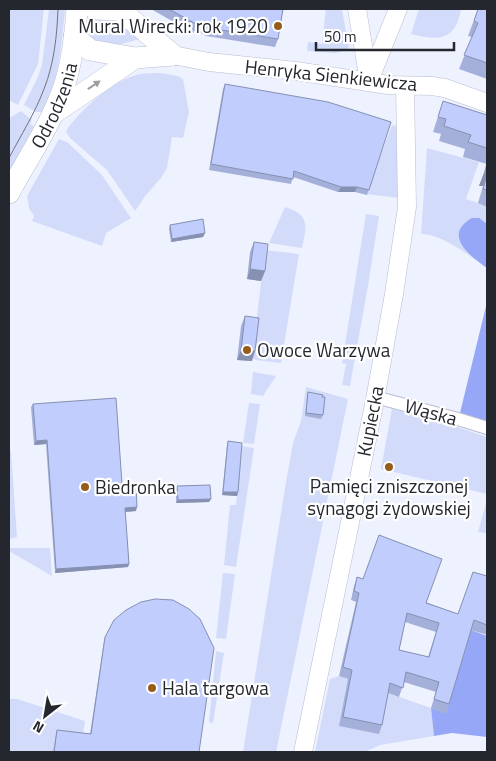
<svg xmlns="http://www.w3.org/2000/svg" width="496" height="761" viewBox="0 0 496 761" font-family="'Titillium Web',sans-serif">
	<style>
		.green { fill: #d2dbfa }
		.forest { fill: #95a7f6 }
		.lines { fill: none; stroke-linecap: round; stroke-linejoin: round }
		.pedestrian-casing { stroke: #b8bed2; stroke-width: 14 }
		.minor-casing { stroke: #b8bed2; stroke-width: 19 }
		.tertiary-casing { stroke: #b8bed2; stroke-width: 22 }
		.pedestrian { stroke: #fff; stroke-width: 12 }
		.minor { stroke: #fff; stroke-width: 18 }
		.tertiary { stroke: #fff; stroke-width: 21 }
		.tram { stroke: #71747e; stroke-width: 1 }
		.wall { fill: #a5b0da; fill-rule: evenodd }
		.shaded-wall { fill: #8690b1 }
		.building { fill: #c0cdfd; stroke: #8690b1; fill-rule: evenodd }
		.oneway { fill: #9d9ea1 }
		.poi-dot { fill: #965c1a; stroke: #fff; stroke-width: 2 }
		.labels { text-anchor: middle; stroke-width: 4.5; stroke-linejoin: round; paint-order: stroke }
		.poi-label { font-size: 19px; fill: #25272f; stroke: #fff; text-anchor: start }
		.street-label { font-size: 19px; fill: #25272f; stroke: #fff }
	</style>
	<rect width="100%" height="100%" fill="#eef2ff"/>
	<!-- green -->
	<path class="green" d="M9 9H44L38 64 18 105 9 100Z
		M49 9H65C62 43 59 82 42 112H36L24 105 37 79 42 65Z
		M326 9H342L349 49 336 53 307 51 308 42 322 44Z
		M419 9H461C456 41 438 41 411 34Z
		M95 17H112L140 39 106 48 91 41C87 31 86 24 95 17Z
		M160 73 178 76 183 79 189 112 183 138 172 137 167 168 161 178 146 195 135 211 107 170 70 138 66 131C81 109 113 80 140 74 146 73 153 73 160 73Z
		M21 111 32 120 30 124 34 126 9 172V120L11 117Z
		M392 125 399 127V198L366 194Z
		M59 139 67 142 102 175 131 218 106 233 102 246 32 221 34 216 29 208 27 196Z
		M427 148 479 162 466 199 487 206V268C472 257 440 233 421 234Z
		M285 207C310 215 307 225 302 248L269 243Z
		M366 214 379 216 368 286 350 386 342 385 346 364 342 363Z
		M265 250 299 254 281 363 256 360 252 358Z
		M253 372 276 376 263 396 251 394Z
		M306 387 348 399 276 752H243L285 488 293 443 301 421Z
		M249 403 260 404 254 444 243 443Z
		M392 409 445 423 487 437V494L381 469Z
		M242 446 254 448 236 567 224 565 230 505H236Z
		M9 451H11L17 537 9 539Z
		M487 500V533L478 532Z
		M9 548H50L52 576 9 551Z
		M223 573 235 574 226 639 216 638Z
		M216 651 224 653 213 723 209 722Z
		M339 676 431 708 434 736 380 745 365 752H315L330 679Z
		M9 699H17L85 721 80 752H9Z"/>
	<!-- forest -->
	<path class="forest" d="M472 218H479L487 224V268C470 256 442 235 472 218Z
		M487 302V422L460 413Z
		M471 630 487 636V737L452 733 434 736 431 708 446 713Z"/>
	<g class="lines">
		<defs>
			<path id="pedestrian" d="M375 397 458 419 487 428"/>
			<path id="minor" d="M357 9 369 81
				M173 55 209 62 296 71 388 85 432 86 445 88 487 103
				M369 81 398 9
				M303 752 374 405 394 294 407 207 405 86"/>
			<g id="tertiary">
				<path d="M95 9 120 10"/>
				<path d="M119 9 173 55"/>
				<path d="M74 37 90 50 135 58 173 55"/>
				<path d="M54 113 135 58"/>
				<path id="s1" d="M9 193C25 163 45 134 58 102 71 74 75 40 77 9"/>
			</g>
		</defs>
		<!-- pedestrian casing -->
		<use href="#pedestrian" class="pedestrian-casing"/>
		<!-- minor casing -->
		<use href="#minor" class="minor-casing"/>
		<!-- tertiary casing -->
		<use href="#tertiary" class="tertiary-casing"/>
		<!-- pedestrian -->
		<use href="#pedestrian" class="pedestrian"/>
		<!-- minor -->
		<use href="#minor" class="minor"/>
		<!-- tertiary -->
		<use href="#tertiary" class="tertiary"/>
		<!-- tram -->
		<path class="tram" d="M9 158C21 135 35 113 44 89 54 64 57 36 58 9"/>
	</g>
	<!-- wall -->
	<path class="wall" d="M151 9H283L278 39 275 47 206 36 195 30 193 33Z
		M478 9H487V79L459 69 472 37 468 36Z
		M225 84 391 122 367 195 355 192H338L293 177 291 184 209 170 223 89Z
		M443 101 487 115V207L478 203 483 186H479L487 164 463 157 465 149 439 141 441 134 433 132Z
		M170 225 205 233 203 237 171 242 169 229Z
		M254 242 265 271 261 281 247 279 250 252Z
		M245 316 252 361 237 360 241 326Z
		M308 392 323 415 321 419 305 416 307 396Z
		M33 404 122 484 136 511 125 512 129 564 128 567 55 573 46 444 34 445 31 407Z
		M228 441 238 492 237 496 222 495 227 445Z
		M177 486 211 499 209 502 176 503V489Z
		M487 576V635L471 630 446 714 431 708 436 692 404 682 399 697 388 693 382 725 379 734 339 726 348 679 339 676 356 602 351 600 354 586 357 577 458 614ZM405 622 436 632 428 657 399 650Z
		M105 637 199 752H53L56 734 57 730 90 734 104 641Z"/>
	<!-- shaded-wall -->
	<path class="shaded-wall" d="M485 171 487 172V175L483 186H479Z
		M341 187H357L355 192H338Z
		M205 233 203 237 171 242 172 239Z
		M250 269 265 271 261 281 247 279Z
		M241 350 255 351 252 361 237 360Z
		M47 440 46 444 34 445 36 441Z
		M223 492H238L237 496 222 495Z
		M211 499 209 502 176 503 178 500Z
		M137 507 136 511 124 512 125 508Z
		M129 564 128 567 55 573 56 569Z"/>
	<!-- building -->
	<path class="building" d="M169 9H283L278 39 209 28 198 22 196 24Z
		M478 9H487V63L464 55 478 23 474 21Z
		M225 84 328 102 391 122 369 190 357 187H341L294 171 293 179 211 164Z
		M443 101 487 115V148L468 142 471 135 444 126 446 119 438 117Z
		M487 163V172L485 171Z
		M487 175V190L483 189Z
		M203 219 205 233 172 239 170 225Z
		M254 242 268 244 265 271 250 269Z
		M245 316 259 318 255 351 241 350Z
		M308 392 323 395 322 397H325L323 415 306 413Z
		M116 398 122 484 136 483 137 507 125 508 129 564 56 569 47 440 36 441 33 404Z
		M228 441 242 443 238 492H223Z
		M210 485 211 499 178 500 177 486Z
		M379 535 442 559 426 603 458 614 473 572 487 576V625L474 620 449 704 434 699 439 682 406 672 403 688 390 683 382 725 343 717 352 670 343 667 359 593 354 591 357 577 363 579ZM407 613 439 623 429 657 399 650Z
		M155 599 173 600 189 609 200 619 214 648 199 752H54L57 730 91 734 105 637 114 620 126 610 141 602Z"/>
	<!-- one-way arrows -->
	<defs><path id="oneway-solid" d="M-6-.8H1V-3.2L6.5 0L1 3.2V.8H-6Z" transform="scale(1.25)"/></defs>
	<use class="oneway" href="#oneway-solid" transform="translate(94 85) rotate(-34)"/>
	<!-- markers -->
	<g class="poi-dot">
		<circle cx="278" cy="26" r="5"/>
		<circle cx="247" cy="350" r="5"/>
		<circle cx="389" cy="467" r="5"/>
		<circle cx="85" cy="487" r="5"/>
		<circle cx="152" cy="688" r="5"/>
	</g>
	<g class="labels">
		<!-- poi labels -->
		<g class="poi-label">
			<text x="268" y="33" text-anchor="end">Mural Wirecki: rok 1920</text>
			<text x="257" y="357">Owoce Warzywa</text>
			<text x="389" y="493" text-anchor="middle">Pamięci zniszczonej<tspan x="389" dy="22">synagogi żydowskiej</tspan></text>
			<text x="95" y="494">Biedronka</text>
			<text x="162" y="695">Hala targowa</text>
		</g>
		<!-- street labels -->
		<g class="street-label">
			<text transform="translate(331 75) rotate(6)" y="7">Henryka Sienkiewicza</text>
			<text dy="7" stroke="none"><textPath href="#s1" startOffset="99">Odrodzenia</textPath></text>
			<text transform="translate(431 412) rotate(15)" y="7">Wąska</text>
			<text transform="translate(370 421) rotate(-79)" y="7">Kupiecka</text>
		</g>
	</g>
	<!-- border -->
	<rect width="496" height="761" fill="none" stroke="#25272f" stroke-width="20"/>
	<!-- north arrow -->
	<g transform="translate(45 716) rotate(211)" stroke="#ffffff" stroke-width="4" paint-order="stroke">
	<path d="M0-4L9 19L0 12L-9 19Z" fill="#25272f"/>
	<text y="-8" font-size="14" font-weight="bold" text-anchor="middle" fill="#25272f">N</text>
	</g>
	<!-- scale -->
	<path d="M316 42v8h138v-8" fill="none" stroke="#25272f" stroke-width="2.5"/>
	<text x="324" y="42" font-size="15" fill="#25272f" stroke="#ffffff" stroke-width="4" paint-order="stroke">50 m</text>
</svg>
